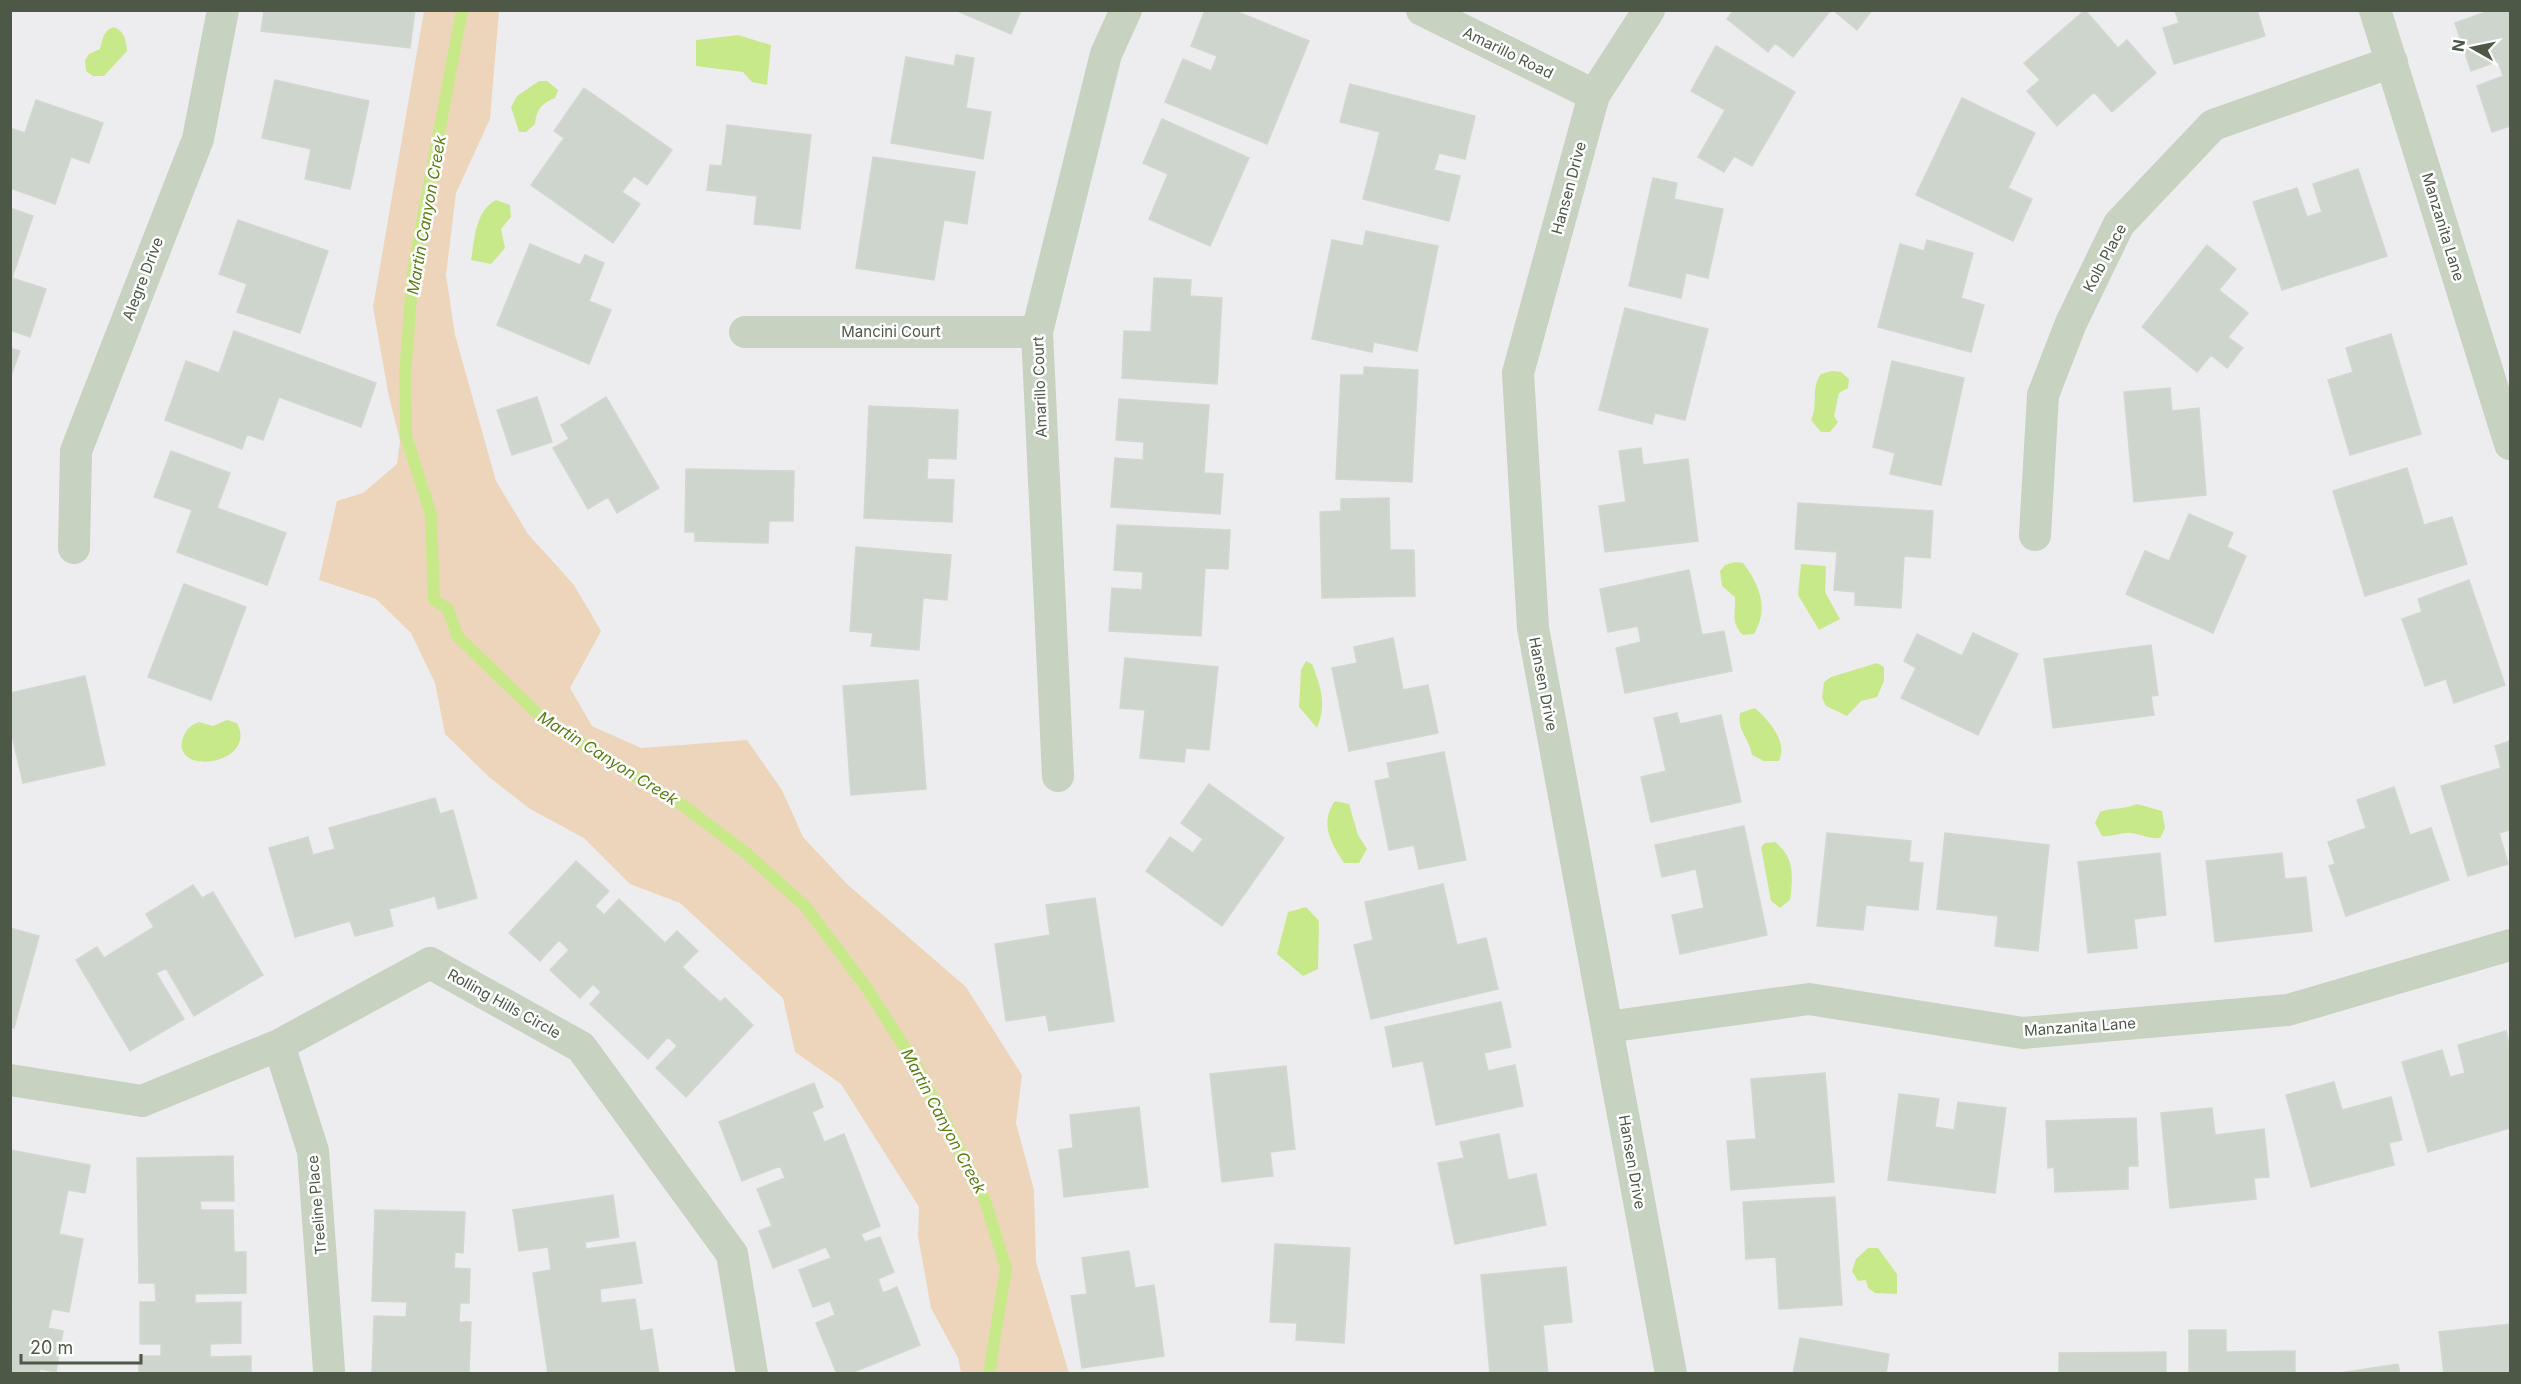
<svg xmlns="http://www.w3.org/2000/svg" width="2521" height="1384" viewBox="0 0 2521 1384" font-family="Inter,sans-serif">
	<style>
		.green { fill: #edd5bb }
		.water { fill: #c8e989 }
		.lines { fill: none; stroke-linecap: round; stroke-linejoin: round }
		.stream { stroke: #c8e989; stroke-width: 12 }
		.building { fill: #ced5cc; stroke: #d2d8d1; stroke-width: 1.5 }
		.minor { stroke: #c7d2c0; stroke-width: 32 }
		.labels { text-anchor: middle; stroke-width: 5; stroke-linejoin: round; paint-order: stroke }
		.street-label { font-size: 15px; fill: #4d5946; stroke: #fff }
		.water-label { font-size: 16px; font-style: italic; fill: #587e10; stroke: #fff }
	</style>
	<rect width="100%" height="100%" fill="#ededef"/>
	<!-- green -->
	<path class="green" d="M424 11H499L490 119 456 193 446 275 455 335 496 481 528 534 574 585 601 631 570 688 592 726 641 748 747 740 782 790 803 837 847 884 966 987 1022 1075 1016 1123 1034 1190 1036 1262 1069 1373H961L958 1358 931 1308 918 1236 919 1207 841 1084 795 1052 783 998 680 903 630 884 584 838 530 809 489 777 445 734 435 683 411 633 376 599 319 580 337 501 363 493 397 464 400 441 388 392 373 307Z"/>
	<!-- water -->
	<path class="water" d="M114 27C125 32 126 40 127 51L104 76H93L86 71 85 60 89 54 100 49C103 39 103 30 114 27Z
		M738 35 771 45 767 85 752 82 743 72 696 66V40Z
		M539 81H547L558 90 555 98C541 104 537 109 535 124L526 132H519L511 107 517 96Z
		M496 200 510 205 511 217 501 229 505 248 491 264 471 260C475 239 475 211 496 200Z
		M1832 371 1841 372 1849 379 1848 388 1839 393 1834 416 1838 422 1830 432H1821L1811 420C1819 404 1810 389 1821 374Z
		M1735 562 1743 563C1760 585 1769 609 1754 634L1743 635C1730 623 1736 612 1735 597L1722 586 1720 571 1725 565Z
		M1801 564 1826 566 1825 592 1840 619 1819 630 1798 595Z
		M1306 661 1312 664C1321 687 1327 705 1317 728L1299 707 1301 670Z
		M1877 663 1884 667V681L1877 697 1861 701 1847 716 1826 706 1822 698 1824 682 1831 677Z
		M1755 708C1769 721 1788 741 1779 761H1764L1752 755C1749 738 1737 731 1740 713Z
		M227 720 237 723C259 765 170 777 183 738 186 729 191 725 199 722L213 726Z
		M1335 801 1349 804 1358 835 1367 849 1359 863H1344C1331 843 1319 823 1335 801Z
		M2137 804 2162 811 2165 828 2160 838C2149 839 2141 834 2131 833 2123 832 2113 837 2102 836L2095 823 2100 812C2112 807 2124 810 2137 804Z
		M1775 842C1795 857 1793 877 1790 900L1780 908 1771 901 1761 847 1765 843Z
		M1306 907 1319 921 1318 969 1303 976 1277 954 1288 912Z
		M1868 1248H1878L1897 1274V1294L1875 1293 1868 1288 1866 1280 1858 1281 1852 1271 1856 1259Z"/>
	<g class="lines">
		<!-- stream -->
		<path class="stream" d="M462 10 413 271 405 374 406 436 431 515 434 600 448 609 458 637 545 721 684 806 746 853 805 906 866 987 916 1065 984 1198 1006 1268 990 1368"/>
	</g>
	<!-- building -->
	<path class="building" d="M264 10H415L410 48 261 31Z
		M955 10H1021L1011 34Z
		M1205 10H1233L1309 41 1267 144 1165 102 1183 59 1211 71 1217 56 1191 46Z
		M1734 10H1831L1793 57 1775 43 1768 52 1727 19Z
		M1833 10H1872L1857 30Z
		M2085 10 2118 48 2127 40 2156 73 2112 112 2094 92 2057 126 2027 91 2040 80 2024 63Z
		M2175 10H2257L2265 36 2174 64 2163 28 2179 23Z
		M2491 10H2510V126L2492 132 2477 86 2503 76 2498 61 2471 71 2455 23Z
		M1716 46 1795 92 1752 166 1734 156 1724 172 1698 157 1725 110 1691 91Z
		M956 55 974 58 966 108 991 112 983 159 891 143 906 57 954 66Z
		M275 80 369 101 350 189 305 179 311 149 262 138Z
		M1350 84 1475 116 1465 159 1439 153 1434 170 1460 176 1449 221 1363 199 1380 132 1340 122Z
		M584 88 672 150 647 185 634 176 622 192 640 204 613 243 531 185 564 138 554 131Z
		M1962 98 2035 133 2008 188 2032 199 2013 241 1916 195Z
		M36 100 103 123 89 163 71 157 55 204 10 188V128L25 133Z
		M1162 119 1249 158 1210 246 1149 219 1168 174 1143 163Z
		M727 125 811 135 800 229 754 224 757 196 707 190 710 165 722 166Z
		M873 157 975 172 967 224 944 220 934 280 856 268Z
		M2358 169 2387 256 2282 290 2253 202 2297 188 2307 217 2322 212 2313 184Z
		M1653 178 1677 183 1674 199 1723 209 1708 278 1686 273 1681 298 1629 286Z
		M10 208 33 216 12 278 46 289 30 337 10 330Z
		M238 220 328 251 300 333 237 312 247 284 219 274Z
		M1366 231 1438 246 1417 351 1374 342 1372 352 1312 339 1332 240 1363 246Z
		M1927 240 1973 253 1961 298 1984 305 1971 352 1878 327 1900 244 1924 251Z
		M530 244 580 265 585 255 604 263 589 301 611 310 589 364 497 325Z
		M2207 245 2236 269 2219 290 2248 313 2228 337 2243 348 2227 368 2211 355 2197 372 2142 327Z
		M1154 278 1191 280 1190 296 1222 298 1217 384 1122 378 1124 331 1151 332Z
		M1625 308 1708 329 1685 420 1655 413 1652 424 1599 410Z
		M234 331 376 383 361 427 279 397 263 440 247 434 242 449 165 420 186 361 219 373Z
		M2391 334 2421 434 2350 455 2328 380 2353 372 2346 348Z
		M10 348 20 351 10 378Z
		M1892 361 1964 378 1941 485 1890 474 1895 453 1873 447Z
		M1364 367 1418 370 1412 482 1336 479 1341 375H1364Z
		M2170 388 2172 411 2199 408 2206 495 2134 502 2124 392Z
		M537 397 552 442 512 455 497 410Z
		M606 397 659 488 617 513 608 497 588 509 553 448 569 439 561 425Z
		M1119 399 1209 405 1204 473 1223 474 1220 514 1111 507 1115 458 1143 460 1144 442 1116 440Z
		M869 406 958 410 956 459 928 458 927 479 954 480 952 522 864 518Z
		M1641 448 1643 465 1688 459 1698 541 1605 552 1599 506 1626 502 1619 451Z
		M171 451 230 473 217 508 286 533 267 585 177 552 192 510 154 497Z
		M2407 468 2424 525 2452 517 2467 564 2365 596 2333 491Z
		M686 469 794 471 793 521H769L768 543 695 541V532H685Z
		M1389 498 1390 550H1414L1415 596 1322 598 1320 512 1341 511V499Z
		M1798 503 1933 511 1930 558 1904 556 1901 608 1855 605V592L1834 590 1837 552 1795 549Z
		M2189 514 2233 533 2227 547 2246 556 2213 633 2126 594 2145 551 2169 561Z
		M1117 525 1230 530 1228 569 1205 568 1201 636 1109 631 1112 588 1142 590 1143 572 1114 570Z
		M856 547 951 555 947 600 923 598 919 650 871 646 873 633 850 631Z
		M1689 570 1702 635 1724 631 1732 671 1625 693 1616 648 1641 642 1638 626 1608 632 1600 589Z
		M2469 580 2505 685 2454 703 2446 679 2425 686 2402 619 2422 612 2418 599Z
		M184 584 246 607 211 700 148 677Z
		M1973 633 2018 654 1978 735 1901 698 1916 668 1904 661 1917 634 1962 656Z
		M1393 638 1403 690 1428 685 1438 733 1349 751 1332 668 1357 663 1354 647Z
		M2151 645 2158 695 2151 696 2154 715 2053 728 2044 659Z
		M1125 658 1218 667 1209 750 1186 748 1184 762 1140 758 1145 710 1120 708Z
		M85 676 105 765 23 783 10 727V693Z
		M918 680 926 789 851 795 843 686Z
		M1677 713 1680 724 1721 715 1741 802 1651 822 1641 777 1666 771 1654 718Z
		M2510 741V830L2499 833 2508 864 2468 876 2441 786 2501 768 2495 746Z
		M1444 752 1466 860 1419 869 1414 845 1389 850 1375 781 1390 778 1387 763Z
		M1209 784 1284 838 1222 926 1146 871 1170 837 1193 853 1203 839 1181 823Z
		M2394 787 2410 835 2431 828 2449 880 2346 916 2329 866 2335 864 2328 842 2366 828 2357 800Z
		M435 798 440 814 453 810 477 898 438 909 435 896 389 909 393 926 355 936 350 921 295 937 269 848 308 837 313 855 335 849 329 828Z
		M1744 826 1767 935 1680 954 1672 915 1704 908 1696 869 1662 877 1655 845Z
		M1827 833 1911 841 1909 862 1923 863 1918 910 1866 905 1863 930 1817 926Z
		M1945 833 2049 845 2038 951 1995 946 1998 916 1937 909Z
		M2160 853 2166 915 2134 919 2137 948 2088 953 2078 862Z
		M2282 853 2285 879 2306 877 2312 931 2215 942 2206 861Z
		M576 861 609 891 595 906 604 915 619 899 665 943 677 931 698 951 682 967 720 1002 725 998 753 1025 686 1097 656 1068 677 1046 668 1037 648 1059 590 1004 601 992 593 984 580 998 550 970 569 950 559 940 540 961 509 933Z
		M1443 884 1457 945 1486 938 1498 989 1371 1019 1354 945 1373 940 1365 902Z
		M193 885 202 898 213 892 263 975 194 1016 166 968 156 973 184 1019 130 1051 76 960 97 947 104 958 154 927 146 914Z
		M1095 898 1114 1021 1049 1031 1046 1015 1006 1021 995 944 1050 935 1046 905Z
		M10 928 39 936 14 1028 10 1027Z
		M1501 1002 1511 1047 1484 1053 1488 1071 1515 1065 1523 1106 1436 1125 1423 1061 1393 1067 1385 1027Z
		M2506 1031 2510 1048V1128L2428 1152 2402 1062 2442 1050 2450 1077 2465 1073 2458 1045Z
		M1286 1066 1295 1149 1270 1152 1273 1176 1222 1182 1210 1074Z
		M1825 1073 1834 1182 1731 1190 1727 1141 1756 1139 1751 1079Z
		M2334 1082 2342 1110 2391 1097 2402 1140 2389 1143 2394 1165 2311 1187 2286 1095Z
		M814 1083 823 1107 812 1112 824 1142 844 1134 880 1226 861 1234 865 1242 880 1237 894 1272 878 1279 883 1293 897 1287 920 1345 849 1374H837L816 1323 835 1315 830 1301 813 1307 799 1270 831 1258 826 1247 773 1268 759 1231 772 1226 757 1189 785 1178 780 1166 742 1181 719 1122Z
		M1899 1094 1939 1099 1935 1127 1954 1130 1958 1102 2006 1108 1995 1193 1888 1180Z
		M1139 1107 1148 1187 1064 1197 1059 1150 1073 1148 1070 1115Z
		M2212 1108 2215 1135 2264 1129 2269 1177 2254 1178 2256 1199 2170 1208 2161 1113Z
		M2136 1118 2138 1166H2128V1189L2055 1192 2054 1167 2048 1168 2046 1121Z
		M1499 1134 1508 1180 1536 1174 1546 1225 1455 1244 1438 1163 1464 1158 1460 1142Z
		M10 1150 90 1165 85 1193 68 1190 59 1234 83 1239 69 1312 52 1309 48 1328 63 1331 56 1372 40 1369 39 1374H10V1318L13 1309 10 1308Z
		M233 1156 234 1201H200L201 1210H233L234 1252H246V1293L195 1294V1303L241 1302V1343L210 1344V1357L251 1356V1374H139V1356H161V1344H140V1302H156L155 1283H139L137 1158Z
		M613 1195 619 1237 585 1242 586 1249 635 1242 642 1283 600 1289 601 1303 635 1299 640 1331 652 1329 659 1374H548L533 1273 551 1270 548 1247 519 1251 513 1210Z
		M1835 1197 1842 1305 1779 1309 1776 1257 1746 1259 1743 1202Z
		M375 1210 465 1212 463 1253 455 1252 454 1268 470 1269 469 1303H460L459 1322H471L469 1374H372L374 1316 406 1317 407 1302 372 1301Z
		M1275 1244 1350 1248 1344 1343 1296 1340 1297 1323 1270 1322Z
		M1129 1251 1135 1288 1154 1285 1164 1356 1082 1368 1071 1296 1087 1294 1082 1258Z
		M1566 1267 1572 1322 1543 1325 1548 1374H1490L1481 1275Z
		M2510 1324V1374H2444L2439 1332Z
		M2189 1330H2226V1352L2295 1351V1374H2189Z
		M1800 1338 1889 1354 1886 1374H1793Z
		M2166 1352V1374H2059V1353Z
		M2398 1364 2400 1374H2333Z"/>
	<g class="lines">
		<!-- minor -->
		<path class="minor" d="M1422 10 1594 95
			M1649 10 1594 95 1518 373 1533 628 1671 1374
			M2375 10 2510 444
			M745 332H1037
			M2035 535 2043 395 2071 323 2119 224 2213 125 2392 62
			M74 548 76 451 198 139 223 10
			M1058 776 1037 332 1106 54 1126 10
			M1607 1027 1809 999 2023 1033 2288 1010 2510 945
			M279 1045 313 1151 329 1370
			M10 1080 142 1101 279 1045 430 963 581 1047 732 1254 752 1374"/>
	</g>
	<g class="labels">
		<!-- street labels -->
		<g class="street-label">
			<text transform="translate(1508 53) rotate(26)" y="5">Amarillo Road</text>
			<text transform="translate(1569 188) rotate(-75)" y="5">Hansen Drive</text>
			<text transform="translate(2443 227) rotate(73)" y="5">Manzanita Lane</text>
			<text transform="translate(2105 258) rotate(-62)" y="5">Kolb Place</text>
			<text transform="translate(143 279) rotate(-69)" y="5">Alegre Drive</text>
			<text x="891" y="337">Mancini Court</text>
			<text transform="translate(1040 387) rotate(-92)" y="5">Amarillo Court</text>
			<text transform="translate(1543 684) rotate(79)" y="5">Hansen Drive</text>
			<text transform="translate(504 1004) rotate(29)" y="5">Rolling Hills Circle</text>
			<text transform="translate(2080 1027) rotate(-4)" y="5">Manzanita Lane</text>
			<text transform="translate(1632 1162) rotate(80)" y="5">Hansen Drive</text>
			<text transform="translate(317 1205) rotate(-95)" y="5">Treeline Place</text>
		</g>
		<!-- water labels -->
		<g class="water-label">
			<text transform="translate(426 215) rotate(-80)" y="6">Martin Canyon Creek</text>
			<text transform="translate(608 758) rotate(32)" y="6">Martin Canyon Creek</text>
			<text transform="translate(944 1121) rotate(62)" y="6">Martin Canyon Creek</text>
		</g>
	</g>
	<!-- border -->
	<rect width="2521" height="1384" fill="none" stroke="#4d5946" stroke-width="24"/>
	<!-- north arrow -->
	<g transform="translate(2473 48) rotate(279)" stroke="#ffffff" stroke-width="4.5" paint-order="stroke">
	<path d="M0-4.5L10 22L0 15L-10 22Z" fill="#4d5946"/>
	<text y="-9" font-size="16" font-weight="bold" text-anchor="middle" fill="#4d5946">N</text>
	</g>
	<!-- scale -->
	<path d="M21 1354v9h120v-9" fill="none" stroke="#4d5946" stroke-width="3"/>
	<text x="30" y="1354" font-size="18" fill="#4d5946" stroke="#ffffff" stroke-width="4.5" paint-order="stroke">20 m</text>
</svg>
